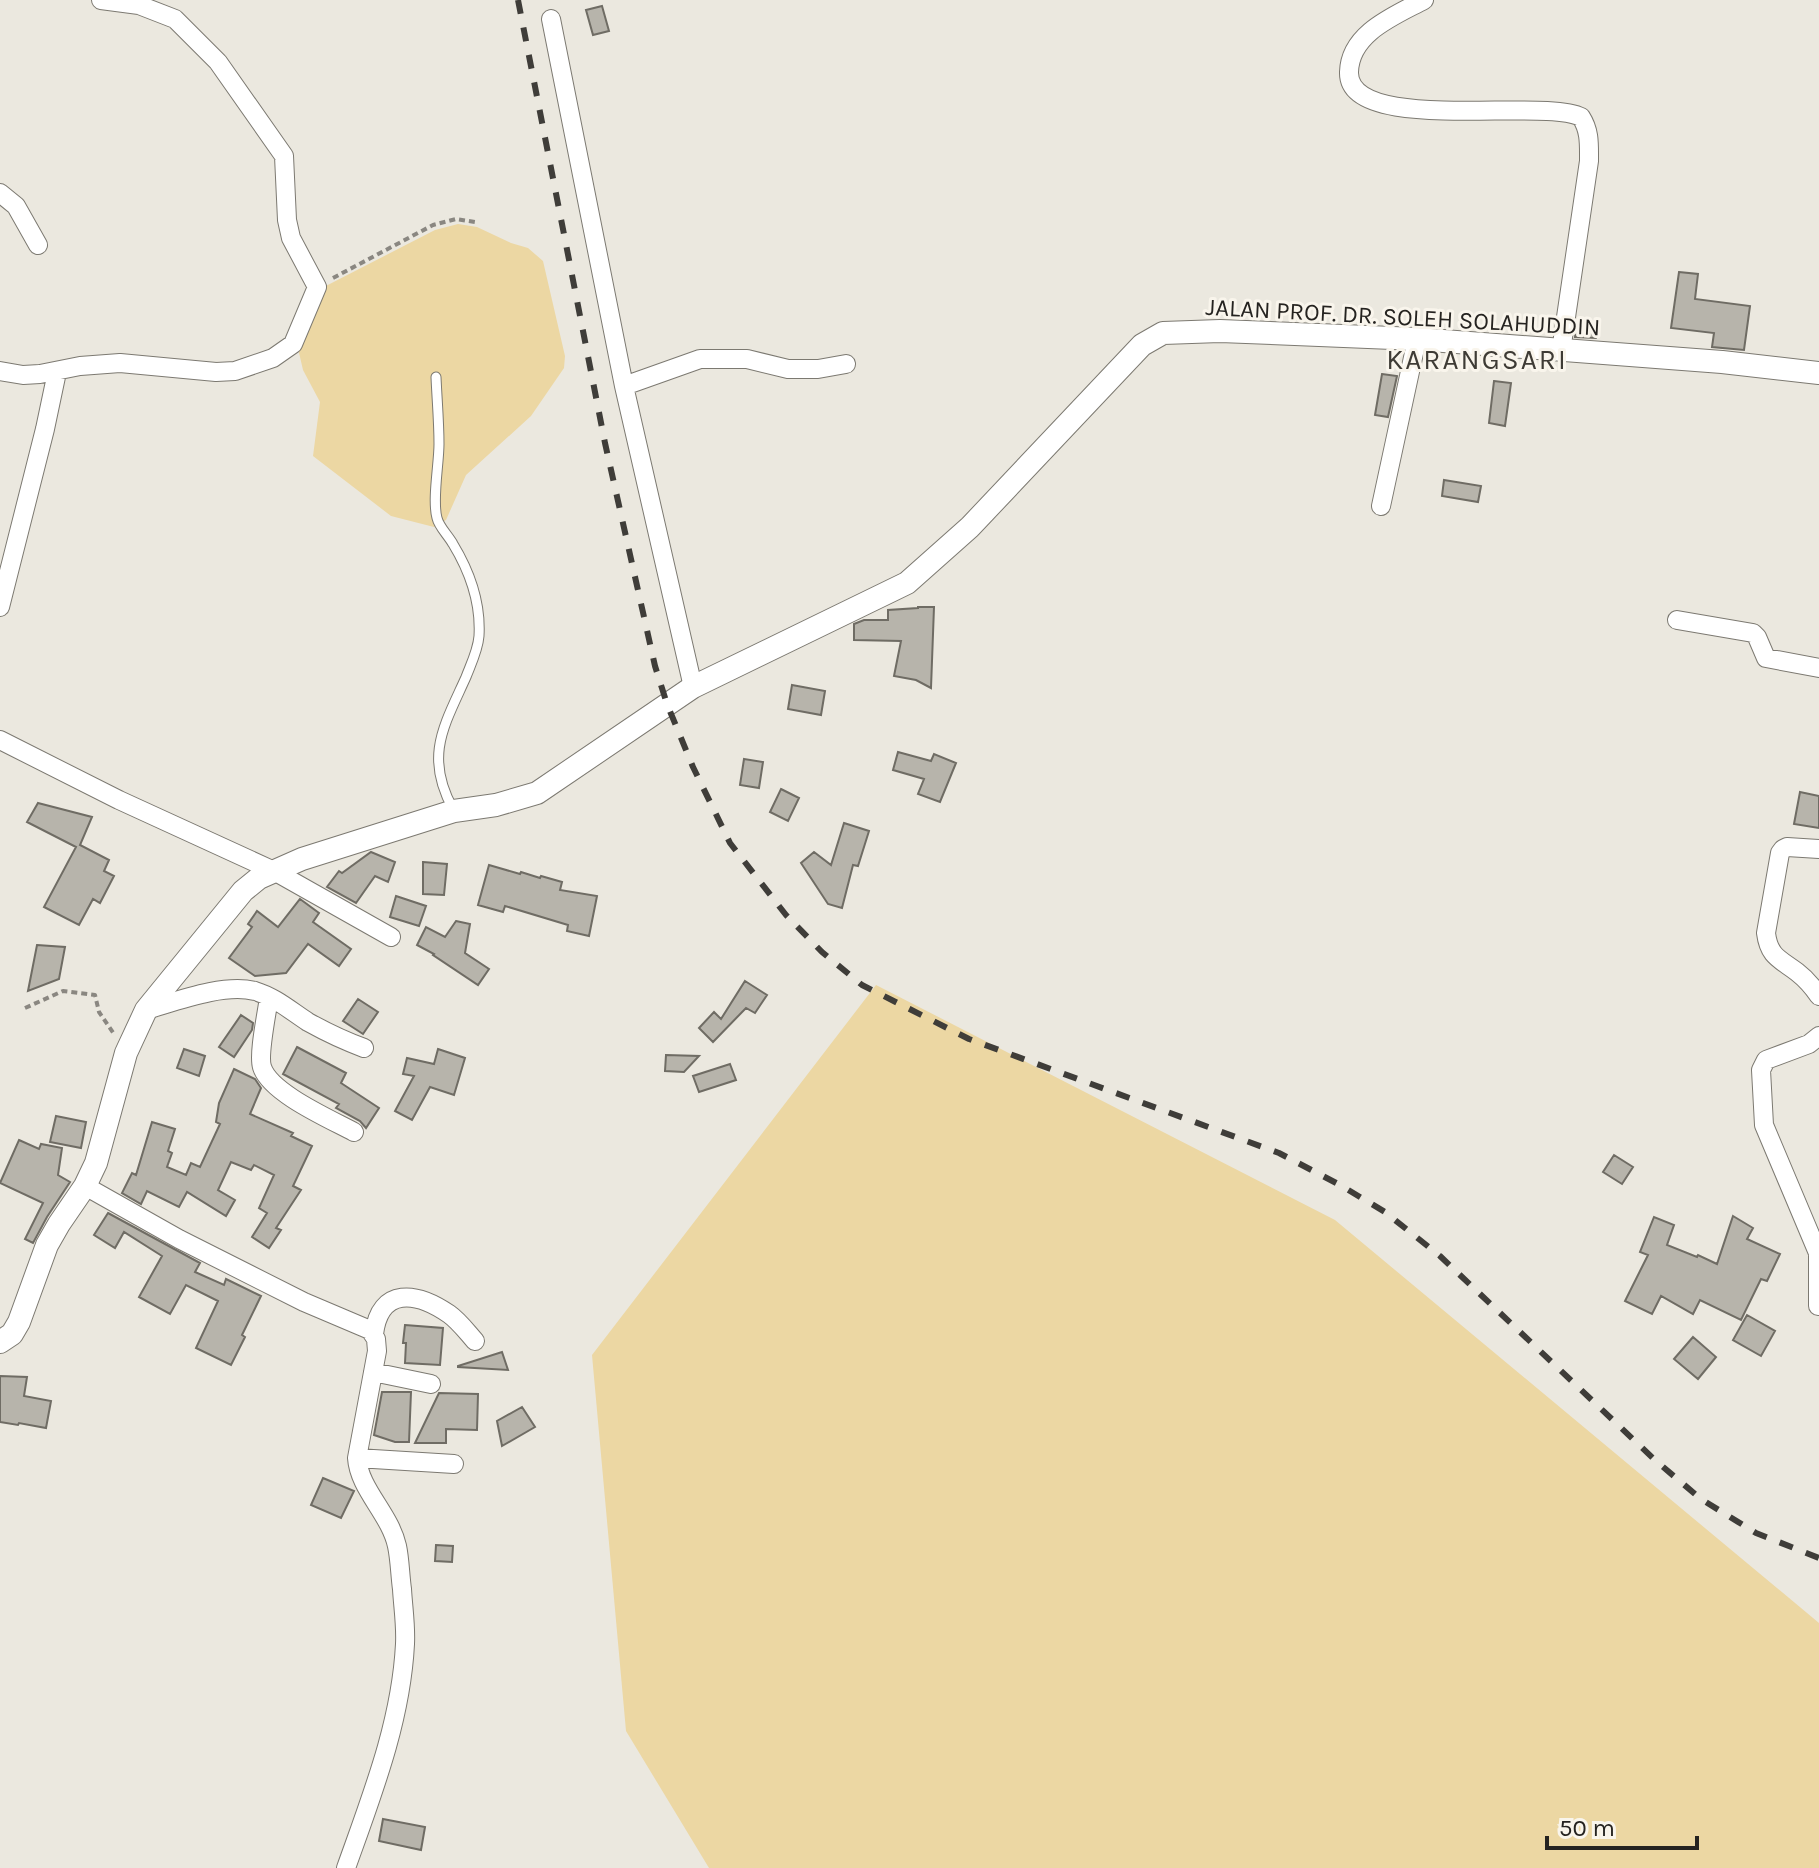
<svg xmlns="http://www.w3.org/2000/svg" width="1819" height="1868" viewBox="0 0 1819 1868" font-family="Karla,sans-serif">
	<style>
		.green { fill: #ecd7a3 }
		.building { fill: #b7b4ab; stroke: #6f6c64; stroke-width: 2 }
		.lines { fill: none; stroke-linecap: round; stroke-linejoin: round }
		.service-casing { stroke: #7c7971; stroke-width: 11 }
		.minor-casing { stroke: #7c7971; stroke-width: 20 }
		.tertiary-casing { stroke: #7c7971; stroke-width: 24 }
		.path { stroke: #8a8781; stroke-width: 4; stroke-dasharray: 6 4; stroke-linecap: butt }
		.service { stroke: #fff; stroke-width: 9 }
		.minor { stroke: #fff; stroke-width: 18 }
		.tertiary { stroke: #fff; stroke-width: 22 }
		.rail { stroke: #3f3d39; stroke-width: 6; stroke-dasharray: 14 14; stroke-linecap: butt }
		.labels { text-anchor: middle; stroke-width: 6; stroke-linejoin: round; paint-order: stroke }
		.street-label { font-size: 24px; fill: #252320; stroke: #f9f5ec }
		.quarter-label { font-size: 28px; letter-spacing: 2px; fill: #3e3b35; stroke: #f9f5ec }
	</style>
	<rect width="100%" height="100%" fill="#ebe8df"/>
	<!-- green -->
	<path class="green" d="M458 224 477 227 511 243 528 248 543 261 565 356 564 368 531 416 466 475 446 520 434 527 391 516 313 456 320 402 303 370 297 344 320 289 435 230Z
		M876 985 1335 1220 1819 1623V1868H709L626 1731 592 1355Z"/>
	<!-- building -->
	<path class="building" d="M602 6 609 31 593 35 586 10Z
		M1679 272 1698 274 1695 299 1750 306 1744 350 1712 347 1714 333 1671 328Z
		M1577 324 1598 328 1596 338 1575 337Z
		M1382 374 1397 376 1388 417 1375 415Z
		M1494 381 1511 383 1505 426 1489 423Z
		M1444 480 1481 486 1478 502 1442 496Z
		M918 607H934L931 688 916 680 894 676 901 641 854 640V624L864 620H888V610L918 608Z
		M792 685 825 691 821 715 788 709Z
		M898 752 931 761 934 754 956 763 940 802 918 794 924 779 893 770Z
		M744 759 763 762 759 788 740 785Z
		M781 789 799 798 788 821 770 812Z
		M1800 792 1819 796V828L1794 824Z
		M38 803 92 817 80 845 109 860 104 871 114 876 100 903 93 899 79 925 44 907 76 847 27 822Z
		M844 823 869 831 858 866 853 865 842 908 828 904 801 863 814 852 831 865Z
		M371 852 395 862 388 882 375 876 356 903 327 887 339 871 342 873Z
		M423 862 447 864 444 895 423 894Z
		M489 865 520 874 521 872 540 878 541 876 562 882 560 890 597 896 589 936 567 931 568 925 505 906 503 912 478 905Z
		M396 896 426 906 419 926 390 917Z
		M300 899 319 913 313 922 351 949 339 966 308 944 286 973 255 976 229 958 252 927 248 924 257 911 278 927Z
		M456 921 470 924 465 953 489 969 478 985 433 955 434 954 417 945 426 927 445 937Z
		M37 945 65 947 59 979 28 991Z
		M745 981 767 995 755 1013 746 1008 713 1042 699 1028 714 1012 721 1019Z
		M358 999 378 1012 363 1034 343 1021Z
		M241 1015 253 1023 252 1030 234 1057 219 1047Z
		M297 1047 346 1073 341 1083 379 1108 366 1128 360 1121 336 1108 339 1104 283 1074Z
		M184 1049 205 1056 199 1076 177 1068Z
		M438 1049 465 1058 454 1095 430 1087 412 1120 395 1111 414 1076 403 1074 407 1058 434 1064Z
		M666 1055 699 1056 684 1072 665 1071Z
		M730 1064 736 1080 699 1092 693 1076Z
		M234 1069 255 1079 261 1088 250 1114 293 1133 291 1136 312 1146 293 1186 301 1190 276 1228 281 1230 269 1248 252 1237 267 1213 259 1208 274 1175 254 1165 251 1170 231 1162 218 1190 235 1200 226 1216 187 1192 179 1207 147 1191 141 1204 122 1193 132 1173 136 1175 152 1122 175 1129 168 1151 172 1153 167 1167 186 1175 191 1163 200 1167 220 1124 216 1122 219 1103Z
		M56 1116 86 1122 81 1148 50 1142Z
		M19 1140 39 1149 41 1144 62 1148 58 1175 70 1182 47 1217 33 1243 25 1239 43 1203 0 1183Z
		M1614 1155 1633 1167 1622 1184 1603 1172Z
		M108 1213 200 1263 195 1272 224 1285 226 1279 261 1296 242 1335 245 1337 231 1365 196 1348 218 1301 186 1285 170 1314 139 1297 162 1256 124 1232 115 1248 94 1235Z
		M1733 1216 1753 1228 1747 1239 1780 1254 1767 1281 1761 1279 1741 1320 1700 1300 1693 1314 1661 1296 1652 1314 1625 1301 1648 1255 1640 1252 1654 1217 1674 1225 1667 1245 1697 1257 1698 1255 1717 1264Z
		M1747 1315 1775 1331 1761 1356 1733 1340Z
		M405 1325 443 1328 440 1365 405 1363 406 1343H403Z
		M1693 1337 1716 1357 1698 1379 1674 1359Z
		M502 1352 508 1370 458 1367V1366Z
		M0 1376 27 1377 24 1396 51 1401 46 1428 19 1423 18 1425 0 1422Z
		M382 1392H411L409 1442H395L374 1435Z
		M439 1393 478 1394 477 1430 446 1429V1443H415Z
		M522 1407 535 1427 502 1446 497 1421Z
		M323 1478 354 1491 341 1518 311 1505Z
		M436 1545 453 1546 452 1562 435 1561Z
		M383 1819 425 1827 421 1850 379 1841Z"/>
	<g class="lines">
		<defs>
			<path id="service" d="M436 377C437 400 439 422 439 444 439 464 432 500 437 518 439 527 448 535 453 544 470 572 481 602 479 636 478 650 471 664 466 677 444 726 424 756 453 809"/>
			<path id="minor" d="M1424 0C1394 16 1350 33 1349 72 1347 135 1544 97 1581 117 1590 131 1589 144 1589 161L1561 351
				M551 19 624 386 693 687
				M0 193 16 206 38 245
				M0 371 23 375 40 374 80 366 120 363 216 372 235 371 273 358 293 344 317 287 291 238 287 220 284 156 218 62 175 19 139 5 101 0
				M624 386 700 359H747L788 369H818L846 364
				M1381 506 1417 339
				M0 607 45 429 57 372
				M1677 620 1753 633 1757 637 1766 658 1819 668
				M0 740 119 800 274 871 391 937
				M1819 849 1787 847 1783 849 1780 853 1766 933C1769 957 1780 959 1797 972 1806 979 1813 987 1819 996
				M269 997C267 1013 258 1054 262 1067 270 1093 330 1119 354 1132
				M146 1010C177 1001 224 983 255 991 275 997 291 1011 308 1022 326 1032 345 1041 364 1048
				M85 1186 179 1239 304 1302 370 1330 376 1339 377 1351 357 1458C359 1489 390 1514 397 1546 400 1560 400 1575 402 1589 403 1607 406 1625 405 1644 401 1722 372 1795 346 1868
				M1818 1306V1253L1764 1125 1761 1070 1766 1060 1809 1044 1819 1036
				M374 1334C380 1286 417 1292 449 1314 459 1321 467 1332 475 1341
				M373 1372 431 1384
				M357 1458 454 1464"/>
			<path id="tertiary" d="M0 1342 12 1334 19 1322 47 1245 59 1224 85 1186 96 1163 126 1053 146 1010 243 891 259 878 302 859 454 811 496 805 537 793 693 687 907 583 970 527 1142 345 1163 333 1220 331 1417 339 1722 362 1819 373"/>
		</defs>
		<!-- service casing -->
		<use href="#service" class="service-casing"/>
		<!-- minor casing -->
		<use href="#minor" class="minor-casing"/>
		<!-- tertiary casing -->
		<use href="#tertiary" class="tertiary-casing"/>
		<!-- path -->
		<path class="path" d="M333 278 433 225 456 219 475 222
			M25 1008 63 991 95 995 99 1012 114 1034"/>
		<!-- service -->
		<use href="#service" class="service"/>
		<!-- minor -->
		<use href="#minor" class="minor"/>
		<!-- tertiary -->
		<use href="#tertiary" class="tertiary"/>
		<!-- rail -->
		<path class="rail" d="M518 0 605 443 655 666 667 704 693 767 730 843 786 915 822 952 862 985 969 1039 1279 1153 1340 1185 1385 1212 1440 1256 1656 1461 1701 1499 1756 1533 1819 1558"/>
	</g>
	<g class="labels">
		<!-- street labels -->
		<g class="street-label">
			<text transform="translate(1403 317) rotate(3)" y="8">JALAN PROF. DR. SOLEH SOLAHUDDIN</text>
		</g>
		<!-- quarter labels -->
		<g class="quarter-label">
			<text x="1477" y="369">KARANGSARI</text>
		</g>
	</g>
	<!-- scale -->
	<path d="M1547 1836v12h150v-12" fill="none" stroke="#252320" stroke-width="4"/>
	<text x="1559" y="1836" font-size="24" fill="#252320" stroke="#f9f5ec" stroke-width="6" paint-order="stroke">50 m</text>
</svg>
